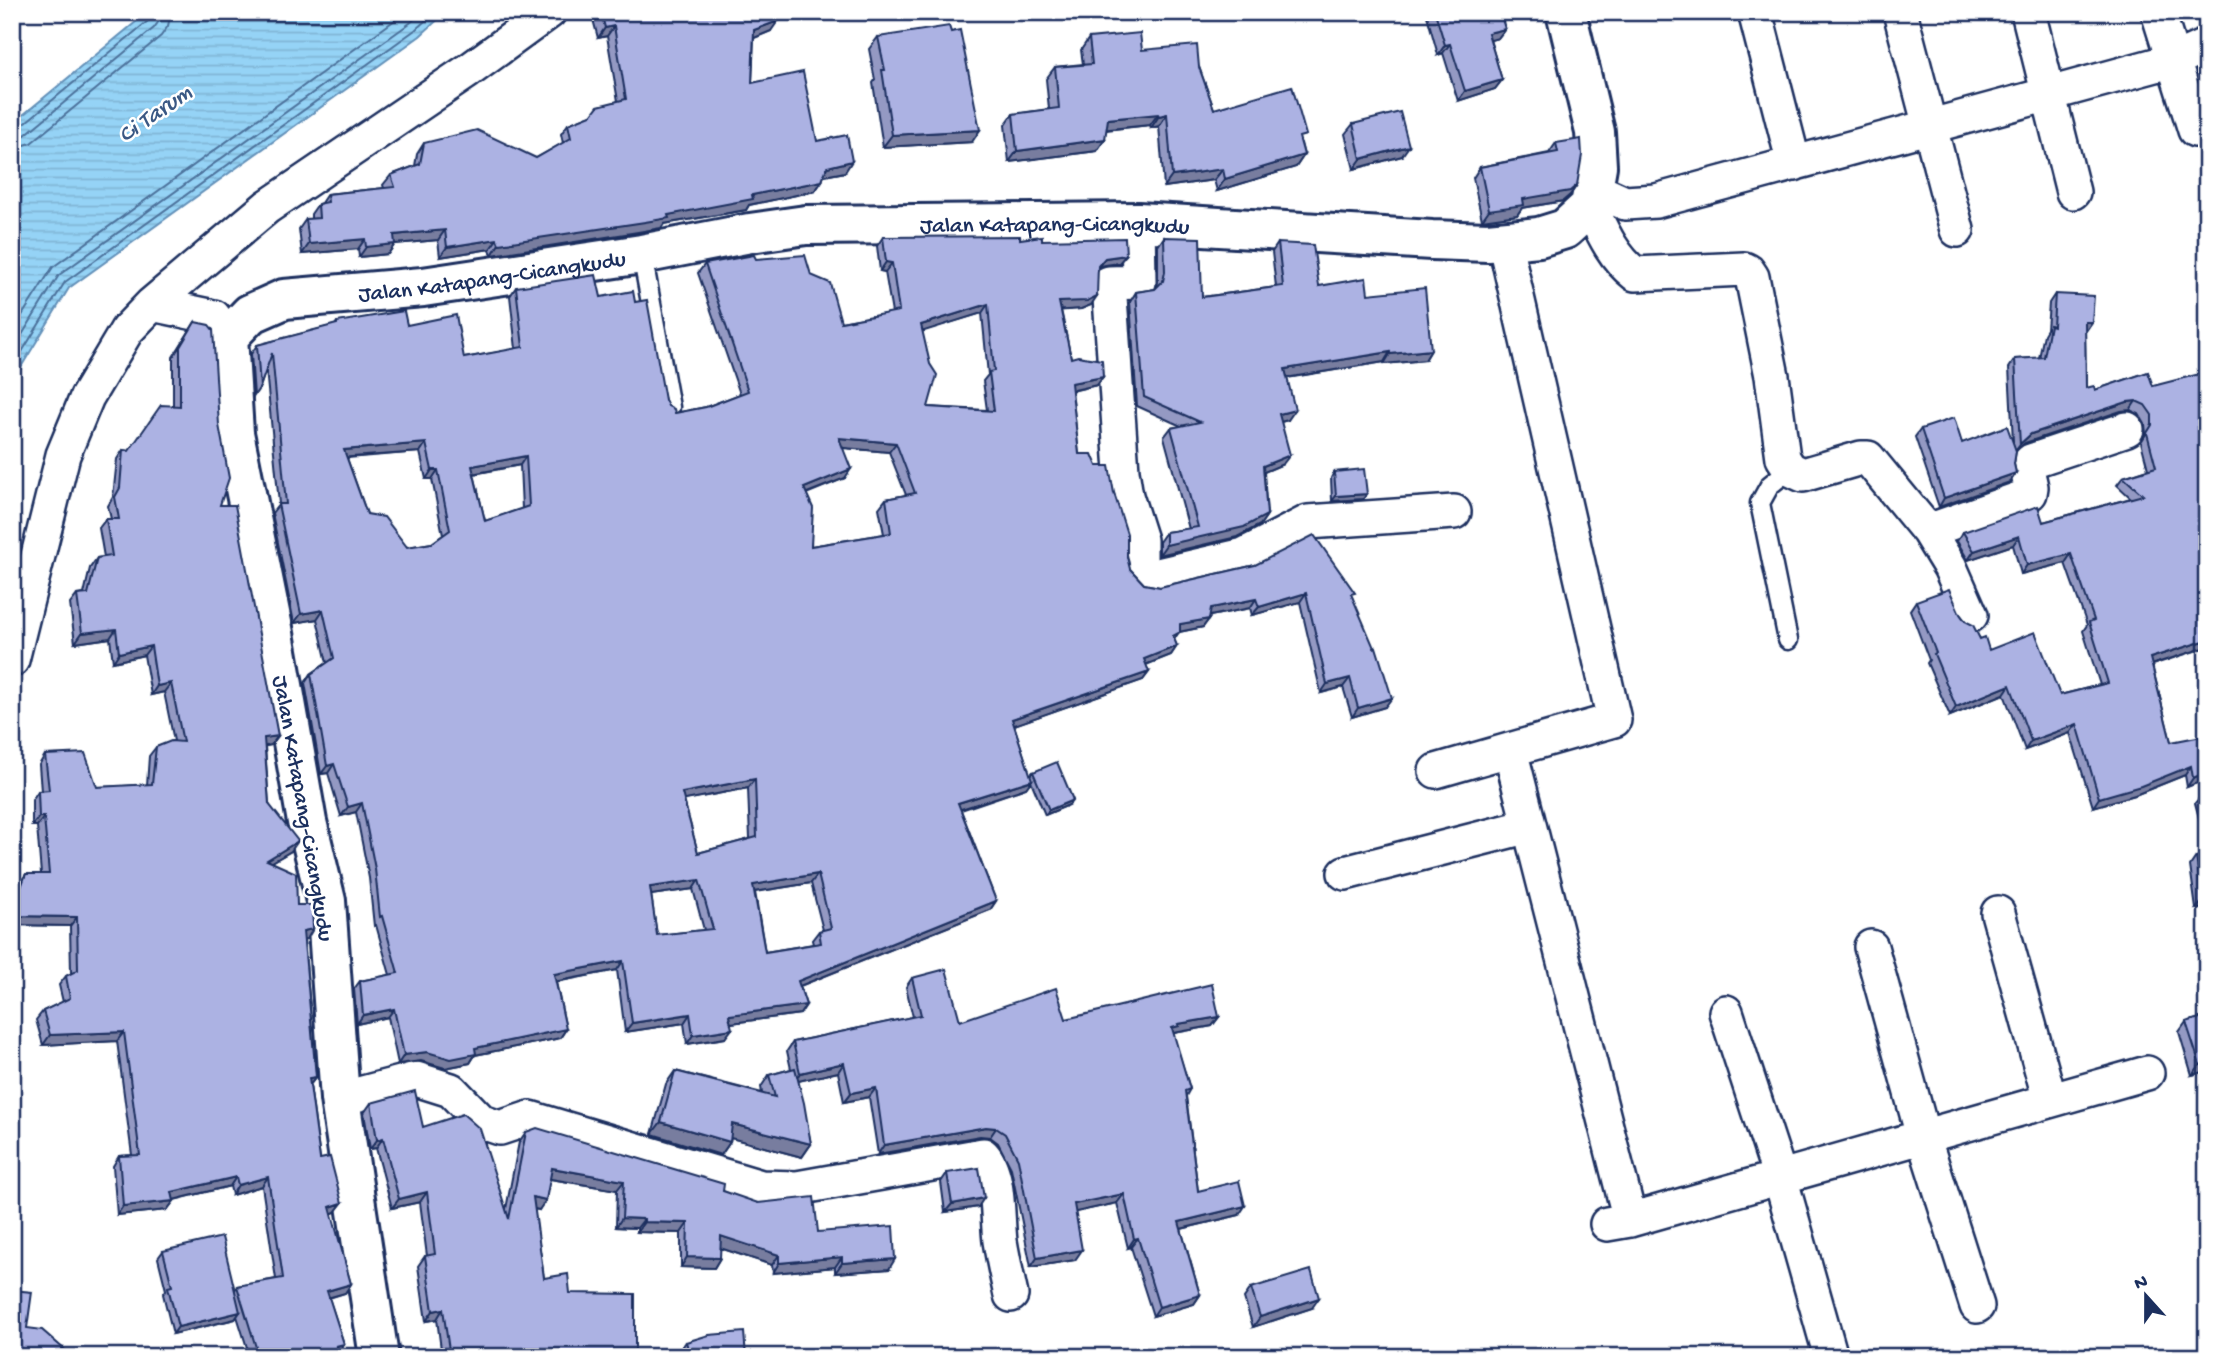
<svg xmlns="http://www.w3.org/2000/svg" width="2219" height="1369" viewBox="0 0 2219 1369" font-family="'Gochi Hand',sans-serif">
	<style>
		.water { fill: url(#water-rules); stroke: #6491b9; stroke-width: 2 }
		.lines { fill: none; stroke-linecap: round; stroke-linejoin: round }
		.shore { stroke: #4c719b; stroke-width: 2 }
		.service-casing { stroke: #1b2f5e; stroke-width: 23 }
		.minor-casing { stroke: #1b2f5e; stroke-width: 38 }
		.tertiary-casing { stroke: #1b2f5e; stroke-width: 44 }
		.service { stroke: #fff; stroke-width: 18 }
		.minor { stroke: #fff; stroke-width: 33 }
		.tertiary { stroke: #fff; stroke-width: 38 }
		.wall { fill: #9499c3; stroke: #1b2f5e; stroke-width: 2; fill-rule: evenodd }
		.shaded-wall { fill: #787d9f; stroke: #1b2f5e; stroke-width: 2 }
		.building { fill: #acb2e3; stroke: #1b2f5e; stroke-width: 2; fill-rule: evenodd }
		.labels { text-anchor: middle; stroke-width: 5; stroke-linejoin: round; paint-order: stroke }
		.street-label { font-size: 23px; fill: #1b2f5e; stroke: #fff }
		.water-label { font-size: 24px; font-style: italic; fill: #3a5884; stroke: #fff }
	</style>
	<defs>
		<pattern id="water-rules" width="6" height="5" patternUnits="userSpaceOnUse" patternTransform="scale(1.75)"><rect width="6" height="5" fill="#95d3f6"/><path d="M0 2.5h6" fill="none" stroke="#80b5d5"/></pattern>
	</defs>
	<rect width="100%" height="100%" fill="#fff"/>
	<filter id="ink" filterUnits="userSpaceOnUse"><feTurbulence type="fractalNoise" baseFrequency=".0143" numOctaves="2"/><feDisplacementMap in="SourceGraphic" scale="14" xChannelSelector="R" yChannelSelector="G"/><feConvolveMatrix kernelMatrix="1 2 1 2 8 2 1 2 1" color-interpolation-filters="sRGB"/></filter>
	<g filter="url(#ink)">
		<!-- water -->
		<path class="water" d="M148 12H446L420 36 69 288 12 382V124Z"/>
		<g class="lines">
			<!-- shore -->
			<path class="shore" d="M12 129 20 127 148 21 151 12
				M12 138 25 135 154 28 159 21 160 12
				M12 149 31 143 161 36 168 26 171 12
				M12 331 53 267 406 12
				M12 351 59 275 410 23 422 12
				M12 368 65 282 415 30 435 12"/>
			<defs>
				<path id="service" d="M642 254 670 407
					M1788 640 1760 503 1770 485 1790 469"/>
				<path id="minor" d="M1755 12 1794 164
					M1900 12 1957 230
					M2028 12 2073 192
					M2158 12 2195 130
					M1594 189 1625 203 1656 201 2174 60 2207 45
					M1590 206C1602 231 1613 257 1635 274L1744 269 1748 271 1752 277 1772 376 1783 458 1790 469 1803 475 1861 458H1868L1928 531 1950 567 1971 615
					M1138 222 1139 282 1109 283 1122 471 1126 496 1140 540V565L1142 572 1149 577 1244 555 1308 522 1454 512
					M152 304 214 317 228 337
					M1928 531 2024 497 2030 493 2031 487 2027 469 2031 461 2127 429
					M12 660 63 455 87 397 127 330 152 304 267 207 468 71 549 12
					M1510 750 1630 1220
					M1436 771 1614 720 1504 240
					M1345 873 1529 826
					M1998 913 2050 1100
					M1871 947 1923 1136 1977 1306
					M1726 1012 1780 1177 1831 1357
					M340 1099 416 1079 451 1090 482 1122 500 1128 530 1118 761 1187 797 1188 983 1155C1000 1173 997 1217 1000 1241 1003 1259 1007 1277 1011 1295
					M1607 1224 1630 1220 2147 1073"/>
				<g id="tertiary">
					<path id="s1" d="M379 1357 340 1099 326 901 307 822 273 628 234 433 228 337 250 314 284 299 423 287 642 254 750 233 806 225 1138 222 1432 240 1488 242 1539 237 1565 229 1590 206 1597 166 1595 132 1566 12"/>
				</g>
			</defs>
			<!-- service casing -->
			<use href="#service" class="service-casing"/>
			<!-- minor casing -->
			<use href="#minor" class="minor-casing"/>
			<!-- tertiary casing -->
			<use href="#tertiary" class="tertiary-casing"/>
			<!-- service -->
			<use href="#service" class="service"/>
			<!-- minor -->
			<use href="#minor" class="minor"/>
			<!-- tertiary -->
			<use href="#tertiary" class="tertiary"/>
		</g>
		<!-- wall -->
		<path class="wall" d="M591 12H774L771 31 754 38 752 83 817 141 845 172 824 176 822 181 815 191 749 205 746 210 664 224 661 228 638 232 492 255 490 249 440 257 438 240 395 244 388 254 359 257 358 249 302 254 299 229 306 219H311V214L318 204 321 203 327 194 384 188 383 185 391 175 415 166 417 154 424 143 536 158 563 143 561 134 568 124 591 115 618 101 607 36 598 38Z
			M1426 12H1500L1505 29 1498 38 1490 40 1502 80 1495 89 1458 101 1443 53 1438 55Z
			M878 37 972 142 883 147 873 83 875 80 869 49Z
			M1089 38 1142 50 1199 67 1214 109 1301 143 1304 155 1296 167 1217 191 1214 180 1164 187 1159 126 1151 128 1150 125 1106 130 1097 151 1009 162 1005 125 1013 114 1049 109 1046 79 1055 67 1083 64 1081 50Z
			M1353 124 1402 156 1354 169 1345 134Z
			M1556 143 1577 185 1570 195 1563 201 1522 208 1517 215 1482 220 1473 178 1480 167 1549 153Z
			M883 237 1042 240 1119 263 1099 266 1098 268 1091 305 1081 309 1061 310 1071 358 1097 385 1072 391 1079 454 1097 466 1114 493 1130 569 1144 584 1160 587 1255 565 1352 597 1385 707 1352 717 1343 687 1321 693 1300 602 1252 615 1250 608 1210 616 1209 619 1203 627 1179 632 1174 639 1177 646 1171 655 1146 665 1149 672 1143 680 1014 725 1030 775 1033 772 1069 805 1045 815 1031 781 1026 788 961 810 996 901 990 910 800 986 806 1005 800 1014 731 1023 725 1038 687 1044 684 1023 625 1032 617 970 556 982 566 1029 560 1038 475 1055 470 1063 445 1068 421 1061 398 1064 388 1017 357 1024 354 989 360 981 390 975 376 925 374 926 369 878 356 812 341 816 328 773 321 774 305 683 311 674 327 663 317 619 294 623 272 513 279 504 266 369 260 387 254 396 251 354 257 345 335 325 337 322 407 325 464 358 516 349 510 296 516 287 601 297 635 302 665 400 668 406 675 413 706 407 740 394 698 273 705 264 756 259 811 275 841 322 892 313 885 272 880 271 877 246ZM982 313 988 375 983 381 987 410 928 407 922 331ZM843 448 889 452 906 495 886 499 879 508 884 534 811 546 806 494 845 478ZM420 452 426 479H432L443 535 432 543 407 547 367 514 347 458ZM520 465 522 509 485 521 474 474ZM748 788 750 839 698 853 684 800ZM811 883 823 930 819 931 812 940 813 944 765 952 755 892ZM693 889 704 930 657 935 651 895Z
			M1164 237 1202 297 1276 287 1272 252 1278 243 1319 286 1368 294 1431 350 1425 360 1384 364V362L1287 378 1288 420 1281 422 1283 464 1264 472 1267 515 1260 525 1237 537 1159 555V542L1166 532 1189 529 1164 437 1171 428 1181 426 1137 406 1130 302 1136 292 1155 289 1157 287 1158 282V246Z
			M2055 294 2092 322 2085 331 2086 388 2095 390 2148 372 2207 647 2152 665 2171 742 2207 779 2187 787 2185 775 2135 795 2093 807 2070 733 2025 750 2004 694 1950 716 1927 663 1929 660 1910 610 1916 601 1960 614 1989 650 2060 695 2100 685 2083 631 2087 625 2065 563 2021 574 2013 545 1968 560 1957 541 1963 532 2043 522 2131 498 2117 485 2123 477 2148 469 2141 442 2146 434 2145 424 2139 414 2130 410 2121 411 2025 443 2016 450 2014 464 2016 473 2010 482 1939 507 1915 437 1921 429 1962 443 2013 441 2009 368 2015 359 2039 358 2044 334 2047 329 2049 303Z
			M195 322 220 505 278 736 271 745 265 746 269 804 291 851 272 862 297 905 307 939H304L316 1077 310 1085 320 1159 342 1203 335 1212 331 1214 351 1284 345 1293 329 1298 344 1344 338 1352 340 1357H250L237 1316 235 1319 173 1334 163 1294 166 1290 158 1258 163 1251 235 1290 237 1286 276 1279 262 1186 232 1195 230 1186 174 1200V1201L167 1210 117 1215 113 1166 119 1156 132 1155 117 1041 43 1045 36 1020 43 1011 63 1002 59 985 66 976 71 973 70 926 12 925V902L19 884 26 874H41L37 826H32V800L38 791H41L39 765 45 755 97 787 147 785 149 756 156 747 174 741 164 692 151 695 144 655 113 662 110 638 75 643 70 604 77 595 84 594 90 568 97 558 104 557 99 528 106 519H111L108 506 113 497 117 459 123 450 129 451 173 406V357Z
			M1334 472 1367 494 1363 499 1332 501 1331 478Z
			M2207 793V848L2195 803 2202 795Z
			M2207 855V908L2196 909 2190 866 2196 857Z
			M912 978 960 1021 1219 1017 1212 1026 1174 1033 1173 1034 1190 1089 1186 1096 1198 1191 1239 1215 1181 1229 1200 1295 1194 1304 1153 1316 1131 1247 1128 1248 1117 1203 1075 1212V1260L1031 1267 1011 1168 998 1143 990 1137 980 1136 878 1154 869 1097 844 1102 838 1072 798 1081 811 1144 802 1157 731 1138 730 1142 721 1155 652 1134 666 1084 675 1071 762 1093 761 1087 769 1075 791 1069 787 1051 793 1042 913 1017 906 987Z
			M2207 1016V1071L2192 1075 2179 1032 2186 1022Z
			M371 1103 423 1127 506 1209 519 1142 526 1132 723 1191 818 1232 889 1269 835 1273V1267L773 1273 772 1265 720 1248V1258L714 1268 681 1267V1233L637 1232V1228L616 1227 617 1190 550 1179 539 1210 534 1209 544 1278 570 1293 635 1355 650 1357H442L437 1319 426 1321 418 1266 425 1256H427L420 1202 392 1208 376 1148 370 1149 364 1113Z
			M947 1173 978 1207 945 1212 941 1182Z
			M1251 1288 1312 1308 1253 1327 1244 1298Z
			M686 1342 746 1357H682L680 1350Z"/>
		<!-- shaded-wall -->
		<path class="shaded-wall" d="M778 21 771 31 747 41 754 30Z
			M614 26 607 36 598 38 605 28Z
			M1505 29 1498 38 1481 43 1488 33Z
			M1450 44 1443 53 1438 55 1445 45Z
			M1502 80 1495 89 1458 101 1465 91Z
			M1158 114 1150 125 1100 130 1108 119Z
			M1167 114 1159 126 1151 128 1159 116Z
			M980 130 972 142 883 147 892 135Z
			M1105 139 1097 151 1009 162 1017 151Z
			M1409 146 1402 156 1354 169 1361 159Z
			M1304 155 1296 167 1217 191 1225 179Z
			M852 161 845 172 819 177 827 167Z
			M1223 169 1214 180 1164 187 1172 176Z
			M822 181 815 191 749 205 746 210 664 224 661 228 638 232 492 255 499 244 668 215 752 195Z
			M1577 185 1570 195 1563 201 1522 208 1517 215 1482 220 1489 210 1523 199Z
			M445 230 438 240 395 244 388 254 359 257 366 247 394 235Z
			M365 239 358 249 302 254 309 244Z
			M497 239 490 249 440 257 447 247Z
			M1126 255 1119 263 1099 266 1092 275 1105 258Z
			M886 262 892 263 885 272 880 271Z
			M1097 296 1091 305 1081 309 1053 311 1059 302Z
			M988 304 982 313 915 334 921 325Z
			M2085 322H2092L2086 331H2079Z
			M1431 350 1425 360 1384 364 1390 354Z
			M1390 352 1384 362 1279 379 1285 369Z
			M1103 377 1097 385 1065 392 1071 383Z
			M2136 401 2130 410 2121 411 2025 443 2013 453 2020 444 2031 434 2127 402Z
			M1295 410 1288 420 1272 424 1279 414Z
			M839 438 896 443 889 452 833 447Z
			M426 443 420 452 338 458 344 450Z
			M1290 455 1283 464 1257 475 1263 466Z
			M526 456 520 465 466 475 472 466Z
			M851 469 845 478 797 497 804 488Z
			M432 470H438L432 479H426Z
			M2016 473 2010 482 1939 507 1944 498Z
			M1367 494 1363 499 1332 501 1336 496Z
			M1267 515 1260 525 1237 537 1159 555 1166 545Z
			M2019 536 2013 545 1968 560 1974 551Z
			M2071 554 2065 563 2021 574 2027 565Z
			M1306 593 1300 602 1252 615 1259 607Z
			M1256 599 1250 608 1205 617 1211 608Z
			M323 610 317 619 294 623 301 614Z
			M1209 619 1203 627 1179 632 1173 641V636L1180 624Z
			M116 629 110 638 75 643 82 633Z
			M2207 640V647L2144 667 2150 658Z
			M151 646 144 655 113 662 119 653Z
			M1177 646 1171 655 1137 668 1144 659Z
			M1149 672 1143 680 1006 728 1012 719Z
			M1350 678 1343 687 1321 693 1327 684Z
			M171 683 164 692 151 695 157 686Z
			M2010 685 2004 694 1950 716 1956 707Z
			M1392 698 1385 707 1352 717 1358 708Z
			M2077 724 2070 733 2025 750 2031 741Z
			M278 736 271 745 257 748 264 738Z
			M334 764 328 773 321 774 327 766Z
			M2191 766 2185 775 2135 795 2093 807 2099 798Z
			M2207 772V779L2187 787 2193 778Z
			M755 779 748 788 675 802 682 793Z
			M1032 780 1026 788 952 812 958 803Z
			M1073 800 1069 805 1045 815 1049 810Z
			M362 803 356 812 341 816 348 807Z
			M39 817H44L37 826H32Z
			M298 841 291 851 260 869 267 860Z
			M818 874 811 883 747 893 753 885Z
			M699 880 693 889 644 896 650 887Z
			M2207 900V908L2196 909 2203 901Z
			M996 901 990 910 792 989 798 981Z
			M12 916 77 917 70 926 12 925Z
			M313 929 307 939 297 940 303 931Z
			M623 961 617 970 548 983 554 974Z
			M806 1005 800 1014 723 1024 729 1015Z
			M394 1009 388 1017 357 1024 363 1015Z
			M690 1014 684 1023 625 1032 632 1023Z
			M1219 1017 1212 1026 1174 1033 1172 1035V1028L1178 1024Z
			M566 1029 560 1038 475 1055 470 1063 445 1068 421 1061 398 1064 404 1055 427 1052 475 1048Z
			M732 1029 725 1038 687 1044 693 1035Z
			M124 1032 117 1041 43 1045 50 1035Z
			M844 1063 838 1072 794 1082 800 1073Z
			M2207 1063V1071L2192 1075 2200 1065Z
			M316 1077 309 1086V1078Z
			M876 1088 869 1097 844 1102 851 1093Z
			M661 1122 730 1142 721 1155 652 1134Z
			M732 1124 811 1144 802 1157 723 1136Z
			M986 1127 996 1128 990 1137 980 1136 878 1154 884 1145Z
			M383 1138 376 1148 370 1149 377 1140Z
			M552 1168 624 1181 617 1190 545 1178Z
			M236 1177 230 1186 165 1202 172 1192Z
			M268 1177 262 1186 232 1195 238 1185Z
			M427 1192 420 1202 392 1208 399 1199Z
			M1124 1194 1117 1203 1067 1214 1074 1204Z
			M533 1197 546 1200 539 1210 526 1207Z
			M984 1198 978 1207 945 1212 952 1204Z
			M174 1201 167 1210 117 1215 123 1206Z
			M342 1203 335 1212 323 1217 330 1207Z
			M1245 1206 1239 1215 1172 1231 1179 1222Z
			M622 1218 644 1219 637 1228 616 1227Z
			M644 1222 688 1223 681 1233 637 1232Z
			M721 1236 779 1255 772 1265 714 1246Z
			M1138 1238 1131 1247 1128 1248 1134 1239Z
			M1082 1250 1075 1260 1031 1267 1037 1258Z
			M687 1257 720 1258 714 1268 681 1267Z
			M842 1257 835 1267 773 1273 779 1263Z
			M895 1259 889 1269 835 1273 842 1263Z
			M351 1284 345 1293 320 1300 327 1291Z
			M1200 1295 1194 1304 1153 1316 1159 1307Z
			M1319 1298 1312 1308 1253 1327 1260 1317Z
			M443 1309 437 1319 426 1321 433 1311Z
			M240 1312 235 1319 173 1334 178 1327Z
			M344 1344 337 1354 336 1346Z"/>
		<!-- building -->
		<path class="building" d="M601 12H774L778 21 754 30 752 83 803 72 817 141 847 135 852 161 827 167 822 181 752 195 753 199 668 215 669 218 645 222 499 244 497 239 447 247 445 230 394 235 395 244 366 247 365 239 309 244 306 219 319 218 318 204 328 202 327 194 395 187 391 175 420 164 424 143 477 130 536 158 571 138 568 124 591 115 598 106 626 99 614 26 605 28Z
			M1435 12H1500L1505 29 1488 33 1502 80 1465 91 1450 44 1445 45Z
			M949 26 951 32 960 30 980 130 892 135 882 70H885L878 37Z
			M1140 33 1142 50 1197 45 1199 67 1214 109 1292 86 1306 135 1299 137 1304 155 1225 179 1223 169 1172 176 1167 114 1159 116 1158 114 1108 119 1105 139 1017 151 1013 114 1059 108 1055 67 1092 64 1089 38Z
			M1400 112 1409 146 1361 159 1353 124Z
			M1581 139 1582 155 1577 185 1570 191 1523 199 1524 205 1489 210 1480 167 1558 152 1556 143Z
			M1020 236V239L1042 236V240L1125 238 1126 255 1105 258 1098 266 1097 296 1087 301 1059 302 1071 358 1078 356 1102 360 1103 377 1071 383 1079 454H1092L1097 466H1109L1114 493 1127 534V557L1130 569 1144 584 1160 587 1255 565 1314 535 1355 593 1351 594 1374 648 1376 647 1392 698 1358 708 1350 678 1327 684 1306 593 1259 607 1256 599 1211 608 1209 619 1180 624V632L1173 636 1177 646 1144 659 1149 672 1012 719 1032 780 958 803 996 901 798 981 806 1005 729 1015 732 1029 693 1035 690 1014 632 1023 623 961 554 974 566 1029 475 1048 476 1054 451 1059 427 1052 404 1055 394 1009 363 1015 360 981 398 973 382 916 380 917 375 869 362 803 348 807 334 764 327 766 311 674 334 658 323 610 301 614 278 504H286L272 353 260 387 257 345 337 324V322L404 311 407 325 456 315 464 358 523 347 516 287 596 275 601 297 633 291 635 302 647 300 665 400 668 406 674 409 675 413 706 407 748 391 705 264 754 255 756 259 805 255 811 275 830 283 841 322 899 311 892 263 886 262 883 237ZM988 304 994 371 989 372 994 411 928 407 937 375 930 364 921 325ZM839 438 896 443 915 493 886 499 891 533 811 546 813 508 804 488 851 469ZM426 443 432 470H438L450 530 432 543 407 547 384 517 367 514 344 450ZM526 456 529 506 485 521 472 466ZM755 779 757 837 698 853 682 793ZM818 874 831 928 819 931 821 943 765 952 753 885ZM699 880 713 929 657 935 650 887Z
			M1164 237 1200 238 1202 297 1283 286 1278 243 1313 245 1319 286 1366 278 1368 294 1425 288 1431 350 1390 354V352L1285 369 1295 410 1279 414 1290 455 1263 466 1267 515 1244 527 1166 545V532L1198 527 1171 428 1200 422 1144 397 1136 292 1155 289 1163 281 1165 272Z
			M2055 294 2094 296 2092 322H2085L2086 388 2094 386 2095 390 2148 372 2153 386 2207 372V640L2150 658 2171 742 2207 735V772L2193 778 2191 766 2141 786 2099 798 2077 724 2031 741 2010 685 1956 707 1934 654 1936 653 1916 601 1949 589 1960 614 1965 621 1973 625 1980 639 1985 637 1989 650 2035 632 2060 695 2108 683 2089 622 2094 620 2071 554 2027 565 2019 536 1974 551 1963 532 2038 506 2043 522 2143 495 2123 477 2156 467 2147 433 2152 425V415L2145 405 2136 401 2127 402 2031 434 2020 444 2015 359 2044 357 2050 325 2053 326Z
			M195 322 209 325 213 330 219 425 229 478 220 505H235L278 736 264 738 269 804 298 841 267 860 296 873 297 905H312L313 929 303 931 316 1077 309 1078 320 1159 330 1157 342 1203 330 1207 351 1284 327 1291 344 1344 336 1346 340 1357H259L237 1286 283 1278 268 1177 238 1185 236 1177 172 1192 174 1201 123 1206 119 1156 140 1155 124 1032 50 1035 43 1011 70 998 66 976 78 970 77 917 12 916V911L26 874H49L44 817H39L38 791 49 790 45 755 85 753 97 787 152 784 156 747 171 741 183 742 171 683 157 686 151 646 119 653 116 629 82 633 77 595 88 594 97 558 112 556 106 519H119L115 497 120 488 123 450 129 451 161 405 180 406V347Z
			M1954 418 1962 443 2007 426 2016 451 2014 464 2016 473 1944 498 1921 429Z
			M1364 469 1367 494 1336 496 1334 472Z
			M1057 762 1073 800 1049 810 1033 772Z
			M2207 793V815L2202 795Z
			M2207 855V900L2203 901 2196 857Z
			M946 969 960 1021 1056 988 1066 1019 1212 984 1219 1017 1178 1024 1179 1026 1172 1028 1190 1089 1185 1091 1198 1191 1239 1181 1245 1206 1179 1222 1200 1295 1159 1307 1138 1238 1134 1239 1124 1194 1074 1204 1082 1250 1037 1258 1018 1159 1005 1134 996 1128 986 1127 884 1145 876 1088 851 1093 844 1063 800 1073 793 1042 921 1015 912 978Z
			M2207 1016V1063L2200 1065 2186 1022Z
			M795 1068 804 1103 811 1144 732 1124 730 1142 661 1122 675 1071 775 1097 769 1075Z
			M415 1091 423 1127 463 1114 480 1129 509 1219 526 1132 537 1128 724 1184 723 1191 758 1203 814 1197 818 1232 893 1226 895 1259 842 1263V1257L779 1263V1255L721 1236 720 1258 687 1257 688 1223 644 1222V1219L622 1218 624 1181 552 1168 546 1200 533 1197 544 1278 568 1274 570 1293 635 1294V1355L649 1351 650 1357H450L443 1309 433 1311 425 1256 435 1254 427 1192 399 1199 383 1138 377 1140 371 1103Z
			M979 1168 984 1198 952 1204 947 1173Z
			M222 1237 240 1312 178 1327 168 1287 172 1286 163 1251Z
			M1311 1270 1319 1298 1260 1317 1251 1288Z
			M12 1290 32 1292 27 1328 42 1330 73 1357H12Z
			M744 1332 746 1357H691L686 1342 709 1335Z"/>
	</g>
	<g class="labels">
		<!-- street labels -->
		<g class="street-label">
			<text dy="8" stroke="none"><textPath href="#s1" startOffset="1878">Jalan Katapang-Cicangkudu</textPath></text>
			<text dy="8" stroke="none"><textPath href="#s1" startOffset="1311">Jalan Katapang-Cicangkudu</textPath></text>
			<text transform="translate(305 808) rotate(80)" y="8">Jalan Katapang-Cicangkudu</text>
		</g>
		<!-- water labels -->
		<g class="water-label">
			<text transform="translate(154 112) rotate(-35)" y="8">Ci Tarum</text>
		</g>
	</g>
	<!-- margin -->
	<rect width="2219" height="1369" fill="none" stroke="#fff" stroke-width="42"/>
	<rect x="21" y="21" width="2177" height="1327" fill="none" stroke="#1b2f5e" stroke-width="2.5" filter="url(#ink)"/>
	<!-- north arrow -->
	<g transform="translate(2146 1296) rotate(339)" stroke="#ffffff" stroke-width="5" paint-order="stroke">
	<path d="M0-5L12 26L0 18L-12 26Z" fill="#1b2f5e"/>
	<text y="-10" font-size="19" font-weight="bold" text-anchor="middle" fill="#1b2f5e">N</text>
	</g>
</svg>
